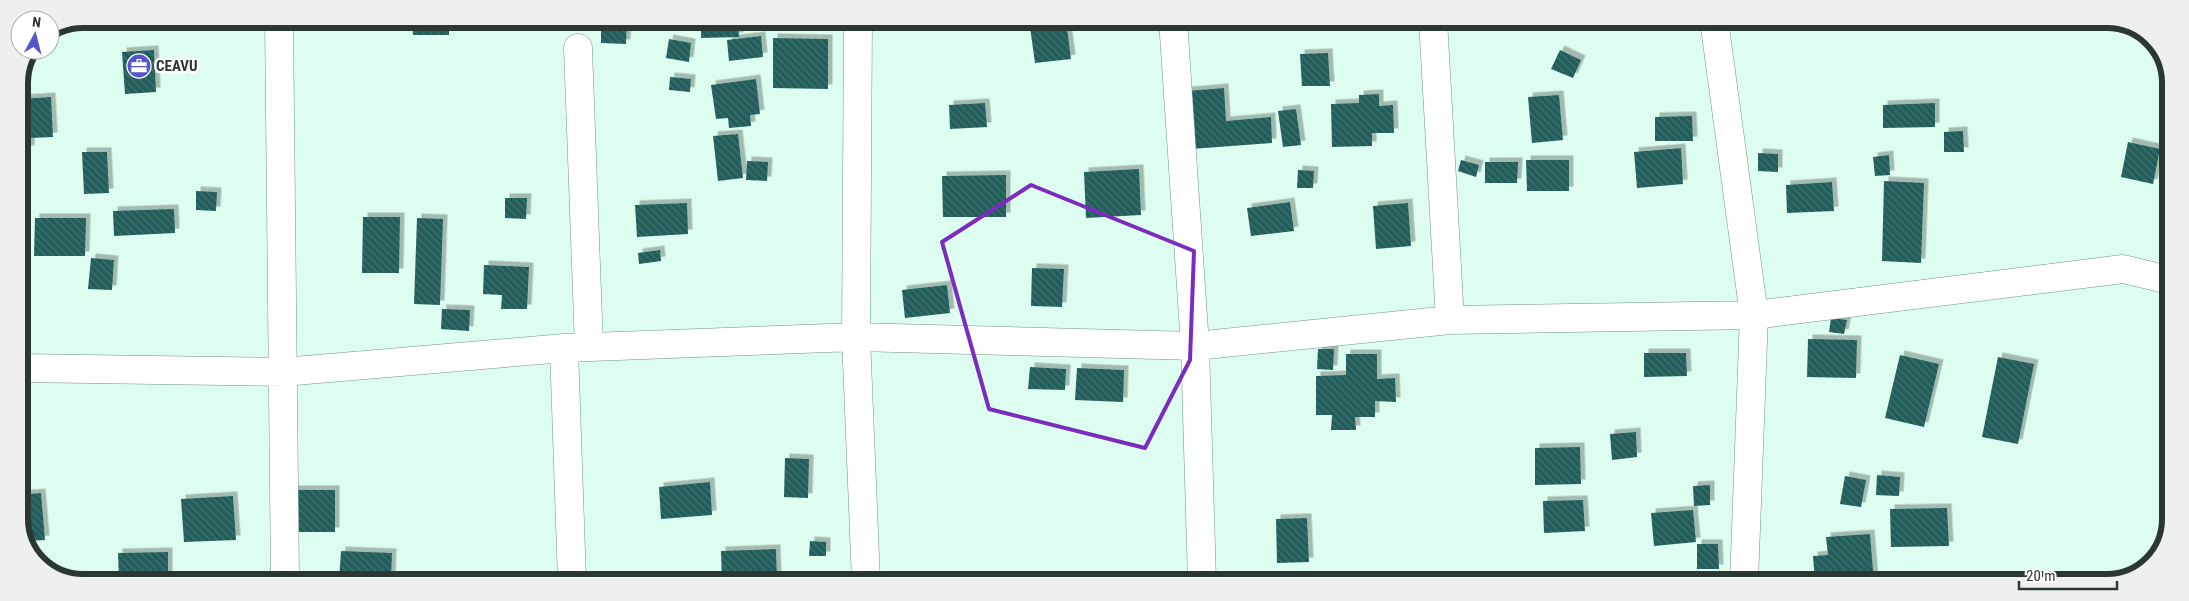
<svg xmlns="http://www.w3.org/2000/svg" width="2189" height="601" viewBox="0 0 2189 601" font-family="'Roboto Condensed',sans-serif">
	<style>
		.building { fill: url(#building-back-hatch); filter: url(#shadow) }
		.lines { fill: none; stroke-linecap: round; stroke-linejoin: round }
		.minor-casing { stroke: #759287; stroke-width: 29 }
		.minor { stroke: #fff; stroke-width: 28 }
		.marked { fill: none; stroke: #7b2cbf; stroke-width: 4; stroke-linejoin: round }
		.labels { text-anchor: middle; stroke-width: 5; stroke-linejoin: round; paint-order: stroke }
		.poi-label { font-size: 15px; font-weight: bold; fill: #2b3732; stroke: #fff; text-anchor: start }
		.rim { fill: none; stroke: #2b3732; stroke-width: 6 }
	</style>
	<defs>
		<pattern id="building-back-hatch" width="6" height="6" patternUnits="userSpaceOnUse" patternTransform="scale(1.25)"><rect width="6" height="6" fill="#205d5a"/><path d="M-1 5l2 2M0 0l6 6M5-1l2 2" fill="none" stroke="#40716f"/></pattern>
		<filter id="shadow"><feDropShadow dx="4.5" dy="-4.5" stdDeviation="0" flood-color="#0004"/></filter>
	</defs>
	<rect width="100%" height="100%" fill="#ddfdf0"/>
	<!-- building -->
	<path class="building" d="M412 19H449V35H413Z
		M601 19H627L626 44 601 43Z
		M701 19H738L739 37 701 38Z
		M1029 20H1066L1071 59 1035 63Z
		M761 36 763 57 729 61 727 40Z
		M773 38 828 39V89L773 88Z
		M669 39 691 43 689 62 666 58Z
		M154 50 156 92 125 94 122 52Z
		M1560 50 1581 60 1573 78 1551 69Z
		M1328 53 1330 86H1302L1300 54Z
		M670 77 691 79 690 92 669 90Z
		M756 79 760 114 750 115 751 126 729 128 728 118 716 119 711 85Z
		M1224 88 1226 121 1271 117 1272 143 1191 149 1187 91Z
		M1379 94V106L1393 105 1394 133H1372V146L1332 147 1331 104 1359 103V95Z
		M1559 95 1563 140 1532 143 1528 97Z
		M51 97 53 137 30 138V150H19V99Z
		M985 103 987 127 950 129 949 105Z
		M1935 103V127L1883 128V105Z
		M1296 109 1301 145 1283 147 1278 111Z
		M1692 116 1693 141H1655V117Z
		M1963 131 1964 152H1944V132Z
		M738 134 743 178 718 181 713 136Z
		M2128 142 2160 149 2153 184 2121 177Z
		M1681 148 1683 184 1637 188 1634 152Z
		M82 152H107L109 193 84 194Z
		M1758 153 1778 154V172L1758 171Z
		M1889 155 1890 175 1875 176 1873 157Z
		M1461 160 1479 165 1476 177 1458 171Z
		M1526 160H1569V191H1527Z
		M747 161 768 162 767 181 746 180Z
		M1485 162H1518L1517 183H1485Z
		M1139 169 1141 215 1086 218 1084 172Z
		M1298 170 1314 171 1313 188H1297Z
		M1006 175V217H943L942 176Z
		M1884 181 1924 183 1921 263 1882 261Z
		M1832 182 1834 211 1787 213 1786 185Z
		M196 191 217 192 216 211 196 210Z
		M505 198H527L526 219 505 218Z
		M1290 202 1294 231 1251 236 1247 208Z
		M687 203 688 234 637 237 635 205Z
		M1408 203 1411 246 1376 249 1373 206Z
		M174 209 175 233 114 236 113 211Z
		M363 217H400L399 273H362Z
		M35 218H86L85 256H34Z
		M417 218 443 219 440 305 414 304Z
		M660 250 661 261 639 264 638 253Z
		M91 258 114 260 112 290 88 289Z
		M484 265 529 267 527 309H501L502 295 483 294Z
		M1032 268 1064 269 1062 307 1031 306Z
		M947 285 950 313 905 318 902 290Z
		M442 309 470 310 469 331 441 329Z
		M1831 318 1847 320 1844 334 1829 332Z
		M1808 339 1857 340 1856 378 1807 377Z
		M1318 349H1334L1333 370 1317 369Z
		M1644 353H1686L1687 376 1644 377Z
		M1346 354H1377V379L1395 378 1396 402 1375 401V417H1355L1356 430H1331L1332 415H1316V376L1346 375Z
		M1900 355 1939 364 1924 427 1885 418Z
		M1998 357 2034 364 2018 444 1982 437Z
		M1030 367 1066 369 1065 390 1028 389Z
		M1077 368 1124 370 1123 402 1075 400Z
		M1636 432 1637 457 1612 460 1610 434Z
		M1580 447 1581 484 1535 485V448Z
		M785 458 809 459 808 498 784 497Z
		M1877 475 1900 477 1899 496 1876 495Z
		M1845 476 1866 480 1861 507 1840 504Z
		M710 482 712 515 661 519 659 487Z
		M1710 485V505L1694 506 1693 486Z
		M278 490H335V532H279Z
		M41 493 45 540 26 541 19 523V495Z
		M233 496 236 540 184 542 181 499Z
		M1583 500 1585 531 1544 533 1543 501Z
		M1947 508 1949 546 1891 547 1890 509Z
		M1693 510 1696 542 1654 546 1651 513Z
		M1307 518 1309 562 1277 563 1276 519Z
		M1870 534 1874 582H1815L1813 556 1828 555 1826 537Z
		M810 541 826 542V556H809Z
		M1697 544H1718L1719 569H1697Z
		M776 549 777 581H722L721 551Z
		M341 551 392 553 391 580H339Z
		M168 552V580H119L118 553Z"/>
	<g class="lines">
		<defs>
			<path id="minor" d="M279 19 285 580
				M858 20 856 337 866 581
				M1173 20 1195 346 1202 581
				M1433 20 1450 320
				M1714 20 1754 315 1744 582
				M578 48 589 347
				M564 348 572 581
				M19 368 283 372 564 348 856 337 1195 346 1450 320 1754 315 2123 269 2169 280"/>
		</defs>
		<!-- minor casing -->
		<use href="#minor" class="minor-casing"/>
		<!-- minor -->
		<use href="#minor" class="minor"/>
	</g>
	<!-- marked area -->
	<path class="marked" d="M1031 185 1194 251 1190 360 1145 448 989 409 942 242Z"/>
	<!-- icons -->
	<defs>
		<symbol id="office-disc" viewBox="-11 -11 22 22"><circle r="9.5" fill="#5454cb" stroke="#fff"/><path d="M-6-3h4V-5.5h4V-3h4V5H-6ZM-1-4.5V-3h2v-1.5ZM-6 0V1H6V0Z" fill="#fff"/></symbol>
	</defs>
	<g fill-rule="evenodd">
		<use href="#office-disc" x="125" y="52" width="28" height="28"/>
	</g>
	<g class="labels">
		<!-- poi labels -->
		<g class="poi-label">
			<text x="156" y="71">CEAVU</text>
		</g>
	</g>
	<!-- crop -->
	<path d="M0 0H2189V601H0ZM83 28H2107A55 55 0 0 1 2162 83V519A55 55 0 0 1 2107 574H83A55 55 0 0 1 28 519V83A55 55 0 0 1 83 28Z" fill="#eeefef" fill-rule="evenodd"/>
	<path class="rim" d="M83 28H2107A55 55 0 0 1 2162 83V519A55 55 0 0 1 2107 574H83A55 55 0 0 1 28 519V83A55 55 0 0 1 83 28Z"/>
	<!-- north arrow -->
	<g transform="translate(35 35) rotate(7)"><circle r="24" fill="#ffffff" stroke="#aaafad"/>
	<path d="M0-4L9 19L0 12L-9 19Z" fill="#5454cb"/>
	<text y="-8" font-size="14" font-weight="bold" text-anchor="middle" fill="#2b3732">N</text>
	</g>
	<!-- scale -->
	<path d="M2019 581v8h98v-8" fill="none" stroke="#2b3732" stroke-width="2.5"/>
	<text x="2026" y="581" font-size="15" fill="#2b3732" stroke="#ffffff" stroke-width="4" paint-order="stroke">20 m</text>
</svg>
